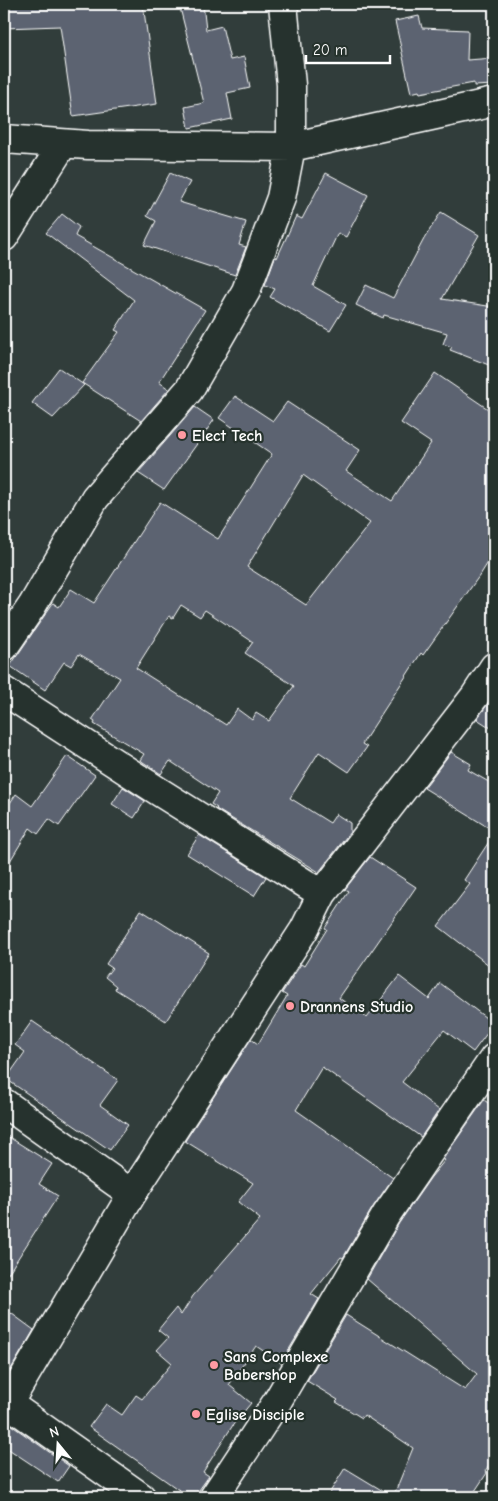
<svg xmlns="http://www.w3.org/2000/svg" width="498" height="1501" viewBox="0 0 498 1501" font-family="'Comic Neue',sans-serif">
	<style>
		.building { fill: #5c6471; stroke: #fff; fill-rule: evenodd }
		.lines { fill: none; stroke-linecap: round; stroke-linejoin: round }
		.minor-casing { stroke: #fff; stroke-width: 31 }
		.minor { stroke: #26332d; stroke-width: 28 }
		.poi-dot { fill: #ff9aa2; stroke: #26332d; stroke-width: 2 }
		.labels { text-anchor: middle; stroke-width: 4.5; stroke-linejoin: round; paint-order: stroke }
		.poi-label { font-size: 16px; font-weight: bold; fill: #fff; stroke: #26332d; text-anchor: start }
	</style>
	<rect width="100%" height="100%" fill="#313d3b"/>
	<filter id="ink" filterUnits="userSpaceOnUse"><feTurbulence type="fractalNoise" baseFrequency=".02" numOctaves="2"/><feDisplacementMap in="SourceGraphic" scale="10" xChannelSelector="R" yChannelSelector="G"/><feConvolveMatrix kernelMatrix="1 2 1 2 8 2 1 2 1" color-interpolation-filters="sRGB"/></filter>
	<g filter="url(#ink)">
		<!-- building -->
		<path class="building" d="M4 4H143L157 104 73 116 60 26 4 28Z
			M179 4H203L206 30 222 26 230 60 244 57 250 88 227 93 232 119 189 128 185 107 204 103Z
			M419 16 422 28 468 30 467 60 494 58V85L474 86V83L420 93 419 91 411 93 395 21Z
			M170 173 190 182 179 202 246 222 239 245 246 247 235 275 144 245 156 221 147 216Z
			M326 173 368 195 346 237 338 233 313 286 346 305 330 331 270 297 275 289 265 285 275 257 277 258 296 216 302 219Z
			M441 212 479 235 442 299 494 307V367L450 350 452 347 443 344 447 333 384 315 383 318 356 305 366 285 393 298 424 239Z
			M62 214 79 227 75 236 205 310 159 382 169 389 141 421 82 383 119 332 115 330 134 300 46 233Z
			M59 368 84 385 53 418 32 403Z
			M435 373 494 413V553L482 572 423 655 421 653 362 744 367 747 349 772 319 752 290 798 330 823 336 814 350 823V832L319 872 216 809 217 808 211 804 218 793 170 761 161 774 140 760 144 754 94 724 95 722 92 720 120 678 79 654 71 666 64 662 45 690 10 666 53 603 59 607 71 589 94 603 160 502 218 539 272 454 219 418 235 396 273 421 287 402 360 450 346 471 392 501 431 443 401 423ZM303 475 370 523 306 605 247 567ZM181 605 200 617 205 610 253 642 245 653 294 686 269 721 256 713 252 720 237 709 226 725 136 668 169 616 173 618Z
			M195 407 214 420 164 490 138 473Z
			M494 695V730L477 719Z
			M451 752 471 764 468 770 494 785V831L424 788Z
			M67 756 95 775 59 826 49 819 38 834 30 828 4 871V812L16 794 32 806Z
			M123 787 145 801 134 818 112 804Z
			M494 834V969L438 926 470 884 464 880Z
			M199 835 266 877 254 896 187 854Z
			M370 857 416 887 339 998 367 1018 399 976 429 999 440 983 494 1024 473 1052 444 1030 402 1082 439 1110 421 1137 322 1067 296 1110 393 1178 373 1207 343 1258 341 1257 311 1294 319 1299 281 1363 256 1346 229 1385 251 1403 233 1425 203 1472 209 1476 194 1497H189L89 1427 106 1404 122 1415 136 1395 142 1399 172 1363 157 1350 168 1338 158 1330 176 1308 181 1315 193 1296 260 1219 238 1202 253 1183 185 1141 251 1039 258 1044 287 996 282 993 301 964 304 966 327 929 325 928 349 891 345 889Z
			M141 910 209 953 166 1021 115 989 116 986 105 977 112 968 106 964Z
			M32 1021 118 1080 100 1105 128 1125 110 1150 6 1079 25 1052 15 1045Z
			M484 1100 494 1107V1458L485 1471 487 1473 471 1497H327L345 1468 393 1497 413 1448 364 1415 362 1418 336 1402 338 1400 307 1381 346 1315 465 1390 477 1374 367 1279 399 1223 431 1177 445 1160 443 1159Z
			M4 1134 52 1164 39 1184 58 1196 4 1280Z
			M4 1308 34 1330 4 1381Z
			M11 1425 69 1466 58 1482 4 1446V1427Z"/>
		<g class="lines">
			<defs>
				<path id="minor" d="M4 139 88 145 291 147 494 102
					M4 237 63 144
					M4 647 32 606 95 498 189 390 246 291 281 198 291 147V85L283 4
					M4 691 158 791 322 894
					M4 1103 132 1194
					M4 1403 9 1404 141 1497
					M4 1411 132 1194 304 930 322 894 475 696 494 667
					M214 1497 278 1400 386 1215 494 1058"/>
			</defs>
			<!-- minor casing -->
			<use href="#minor" class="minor-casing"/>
			<!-- minor -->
			<use href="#minor" class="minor"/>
		</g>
	</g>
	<!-- markers -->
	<g class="poi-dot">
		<circle cx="182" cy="435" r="5"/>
		<circle cx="290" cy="1006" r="5"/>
		<circle cx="214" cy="1365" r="5"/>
		<circle cx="196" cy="1414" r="5"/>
	</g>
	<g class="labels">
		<!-- poi labels -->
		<g class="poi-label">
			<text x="192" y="441">Elect Tech</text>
			<text x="300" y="1012">Drannens Studio</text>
			<text x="224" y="1362">Sans Complexe<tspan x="224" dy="18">Babershop</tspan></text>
			<text x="206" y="1420">Eglise Disciple</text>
		</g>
	</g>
	<!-- margin -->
	<rect width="498" height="1501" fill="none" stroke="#26332d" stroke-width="20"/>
	<rect x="10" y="10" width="478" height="1481" fill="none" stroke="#fff" stroke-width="2" filter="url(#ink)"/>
	<!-- north arrow -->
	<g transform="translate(58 1444) rotate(342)" stroke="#26332d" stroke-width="4" paint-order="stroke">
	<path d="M0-4L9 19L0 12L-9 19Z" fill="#ffffff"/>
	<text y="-8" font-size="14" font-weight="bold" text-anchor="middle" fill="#ffffff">N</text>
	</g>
	<!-- scale -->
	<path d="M306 55v8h84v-8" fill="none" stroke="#ffffff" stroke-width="2.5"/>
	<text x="313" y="55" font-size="15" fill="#ffffff" stroke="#26332d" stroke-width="4" paint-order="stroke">20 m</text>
</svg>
